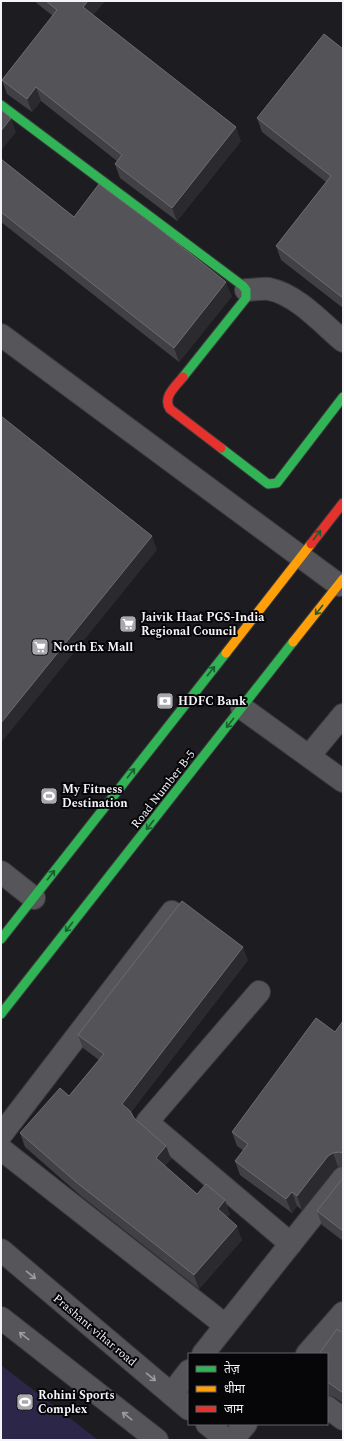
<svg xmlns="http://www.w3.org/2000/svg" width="344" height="1441" viewBox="0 0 344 1441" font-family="Spectral,'Noto Sans Devanagari',serif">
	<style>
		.green { fill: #2c2649 }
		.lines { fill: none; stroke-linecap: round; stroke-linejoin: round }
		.street-casing { stroke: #3a3a3d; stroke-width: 24 }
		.fast-casing { stroke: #3a3a3d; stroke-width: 11 }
		.slow-casing { stroke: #3a3a3d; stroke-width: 11 }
		.jam-casing { stroke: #3a3a3d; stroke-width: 11 }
		.street { stroke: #565559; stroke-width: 22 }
		.fast { stroke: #30b455; stroke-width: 9 }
		.slow { stroke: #ff9f0a; stroke-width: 9 }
		.jam { stroke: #e5322d; stroke-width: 9 }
		.wall { fill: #414045 }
		.shaded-wall { fill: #2b2a2e }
		.building { fill: #545458; stroke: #6d6d71 }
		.oneway { stroke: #1b5d2f }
		.oneway2 { stroke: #9d9ca1 }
		.labels { text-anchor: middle; stroke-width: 4; stroke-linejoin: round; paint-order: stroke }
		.poi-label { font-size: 12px; font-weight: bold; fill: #f3f3f8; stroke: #060609; text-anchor: start }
		.street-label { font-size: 12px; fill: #f3f3f8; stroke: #060609 }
	</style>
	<rect width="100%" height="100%" fill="#1d1c21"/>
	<!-- green -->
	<path class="green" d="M1 1365 98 1440H1Z"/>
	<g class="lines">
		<defs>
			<path id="street" d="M246 290C253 290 262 288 269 289 296 294 322 323 343 341
				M1 335 339 585
				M242 708 343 781
				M309 756 343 715
				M1 872 34 898
				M259 992 147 1122 291 1244
				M1 1135 172 912
				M1 1149 225 1325
				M1 1250 189 1409
				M1 1318 157 1440
				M203 1354 343 1178
				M307 1354 343 1313
				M171 1394 189 1371
				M327 1407 343 1419
				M207 1424 227 1440
				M232 1440 246 1424"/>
			<path id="fast" d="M1 105 243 286 246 290V298L183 377
				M221 448 268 484 277 483 343 397
				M1 939 226 653
				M1 1014 293 642"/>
			<path id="slow" d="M293 642 343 579
				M226 653 311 544"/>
			<path id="jam" d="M183 377C176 386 162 397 170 409L221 448
				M311 544 343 503"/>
		</defs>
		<!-- street casing -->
		<use href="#street" class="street-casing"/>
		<!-- fast casing -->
		<use href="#fast" class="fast-casing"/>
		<!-- slow casing -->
		<use href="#slow" class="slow-casing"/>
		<!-- jam casing -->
		<use href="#jam" class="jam-casing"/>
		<!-- street -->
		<use href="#street" class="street"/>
		<!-- fast -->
		<use href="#fast" class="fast"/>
		<!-- slow -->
		<use href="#slow" class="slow"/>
		<!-- jam -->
		<use href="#jam" class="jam"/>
	</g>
	<!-- wall -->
	<path class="wall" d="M34 1H105L93 15 241 141 177 221 120 178 115 164 117 161 41 101 32 112 7 94 2 80 53 16Z
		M343 49V308L281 260 276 246 326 182 262 132 257 118Z
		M1 159 74 217 232 296 179 362 1 222Z
		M248 960 131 1112 134 1118 166 1146 171 1159 165 1166 197 1194 230 1214 227 1217 242 1240 199 1289 81 1196 25 1147 20 1133 69 1096 99 1060 83 1048 78 1035Z
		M343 1021V1166L338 1167 334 1170 302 1210 297 1206 292 1213 240 1175 235 1161 244 1151 237 1146 232 1132 335 1032Z
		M343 1178V1241L322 1225 317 1211Z
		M343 1333V1403L334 1397 327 1395V1354Z"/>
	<!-- shaded-wall -->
	<path class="shaded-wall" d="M88 1H105L88 21 83 7Z
		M36 87 41 101 32 112 27 99Z
		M11 118 16 132 1 151V131Z
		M236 127 241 141 177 221 172 208Z
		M226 282 232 296 179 362 174 348Z
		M152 536 157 550 1 743V723Z
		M243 947 248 960 127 1117 122 1104Z
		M166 1146 171 1159 160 1171 156 1158Z
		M333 1153 338 1167 334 1170 302 1210 297 1196 328 1156Z
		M292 1192 297 1206 292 1213 286 1199Z
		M225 1200 230 1214 223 1223 218 1209Z
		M237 1226 242 1240 199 1289 194 1275Z"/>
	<!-- building -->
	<path class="building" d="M46 1H88L83 7 236 127 172 208 115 164 122 155 36 87 27 99 2 80 57 10Z
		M324 34 343 49V298L276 246 331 176 257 118Z
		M1 110 11 118 1 131Z
		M1 159 74 217 99 184 157 227 226 282 174 348 1 212Z
		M1 416 152 536 1 723Z
		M182 901 243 947 122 1104 130 1111 134 1118 166 1146 156 1158 197 1194 206 1184 225 1200 218 1209 237 1226 194 1275 76 1182 20 1133 60 1088 69 1096 104 1054 78 1035Z
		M316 1018 335 1032 343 1021V1153L339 1152 333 1153 328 1156 297 1196 292 1192 286 1199 235 1161 248 1144 232 1132Z
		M343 1178V1231L317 1211Z
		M337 1329 343 1333V1393L329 1383 327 1382V1354H319Z"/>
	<!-- one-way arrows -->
	<defs><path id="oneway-shaft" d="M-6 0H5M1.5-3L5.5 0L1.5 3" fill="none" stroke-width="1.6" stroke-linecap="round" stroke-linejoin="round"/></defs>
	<g class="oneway">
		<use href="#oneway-shaft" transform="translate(317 535) rotate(-52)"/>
		<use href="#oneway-shaft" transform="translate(319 610) rotate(128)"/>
		<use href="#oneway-shaft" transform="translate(211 671) rotate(-52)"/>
		<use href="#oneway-shaft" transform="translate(230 723) rotate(128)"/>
		<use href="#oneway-shaft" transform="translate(131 773) rotate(-52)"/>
		<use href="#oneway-shaft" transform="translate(150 825) rotate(128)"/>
		<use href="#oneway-shaft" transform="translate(51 875) rotate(-52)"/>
		<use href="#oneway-shaft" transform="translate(69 927) rotate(128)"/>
	</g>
	<g class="oneway2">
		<use href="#oneway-shaft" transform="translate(31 1275) rotate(40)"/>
		<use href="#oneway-shaft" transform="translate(24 1336) rotate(-142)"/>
		<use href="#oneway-shaft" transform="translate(151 1377) rotate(40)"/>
		<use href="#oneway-shaft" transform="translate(127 1416) rotate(-142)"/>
	</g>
	<!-- icons -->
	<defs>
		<symbol id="supermarket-square" viewBox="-11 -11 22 22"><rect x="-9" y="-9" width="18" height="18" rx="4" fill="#a8a8ad" stroke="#060609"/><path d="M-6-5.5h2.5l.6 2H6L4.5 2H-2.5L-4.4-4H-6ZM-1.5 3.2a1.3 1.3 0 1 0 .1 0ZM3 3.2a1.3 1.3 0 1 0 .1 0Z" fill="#fff"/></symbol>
		<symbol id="bank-square" viewBox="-11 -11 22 22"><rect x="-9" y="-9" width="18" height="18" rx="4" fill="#a8a8ad" stroke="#060609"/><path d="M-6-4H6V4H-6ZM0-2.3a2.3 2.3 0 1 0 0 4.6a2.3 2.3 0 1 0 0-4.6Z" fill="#fff"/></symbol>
		<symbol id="stadium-square" viewBox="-11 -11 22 22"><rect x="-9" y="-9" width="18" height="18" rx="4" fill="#a8a8ad" stroke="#060609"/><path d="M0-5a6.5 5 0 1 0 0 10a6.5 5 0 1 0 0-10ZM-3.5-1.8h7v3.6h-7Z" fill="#fff"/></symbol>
	</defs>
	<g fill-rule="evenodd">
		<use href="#supermarket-square" x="118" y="614" width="20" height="20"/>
		<use href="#supermarket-square" x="30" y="637" width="20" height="20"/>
		<use href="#bank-square" x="155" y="691" width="20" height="20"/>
		<use href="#stadium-square" x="39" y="786" width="20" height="20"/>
		<use href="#stadium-square" x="15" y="1392" width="20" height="20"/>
	</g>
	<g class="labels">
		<!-- poi labels -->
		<g class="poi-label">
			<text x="141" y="621">Jaivik Haat PGS-India<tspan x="141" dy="14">Regional Council</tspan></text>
			<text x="53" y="651">North Ex Mall</text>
			<text x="178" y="705">HDFC Bank</text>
			<text x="62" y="793">My Fitness<tspan x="62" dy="14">Destination</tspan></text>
			<text x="38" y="1399">Rohini Sports<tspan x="38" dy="14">Complex</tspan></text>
		</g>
		<!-- street labels -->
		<g class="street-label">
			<text transform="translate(163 789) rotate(-52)" y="4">Road Number B-5</text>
			<text transform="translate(95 1330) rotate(40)" y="4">Prashant vihar road</text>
		</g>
	</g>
	<!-- border -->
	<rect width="344" height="1441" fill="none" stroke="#f3f3f8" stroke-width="4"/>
	<!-- legend -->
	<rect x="188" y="1353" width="140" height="72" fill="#060609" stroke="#656569"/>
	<rect x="196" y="1366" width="20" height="6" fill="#30b455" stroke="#656569"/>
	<text x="224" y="1373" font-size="12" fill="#f3f3f8">तेज़</text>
	<rect x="196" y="1386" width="20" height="6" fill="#ff9f0a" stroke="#656569"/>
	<text x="224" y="1393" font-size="12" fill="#f3f3f8">धीमा</text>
	<rect x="196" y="1406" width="20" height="6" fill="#e5322d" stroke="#656569"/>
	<text x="224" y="1413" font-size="12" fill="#f3f3f8">जाम</text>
</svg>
